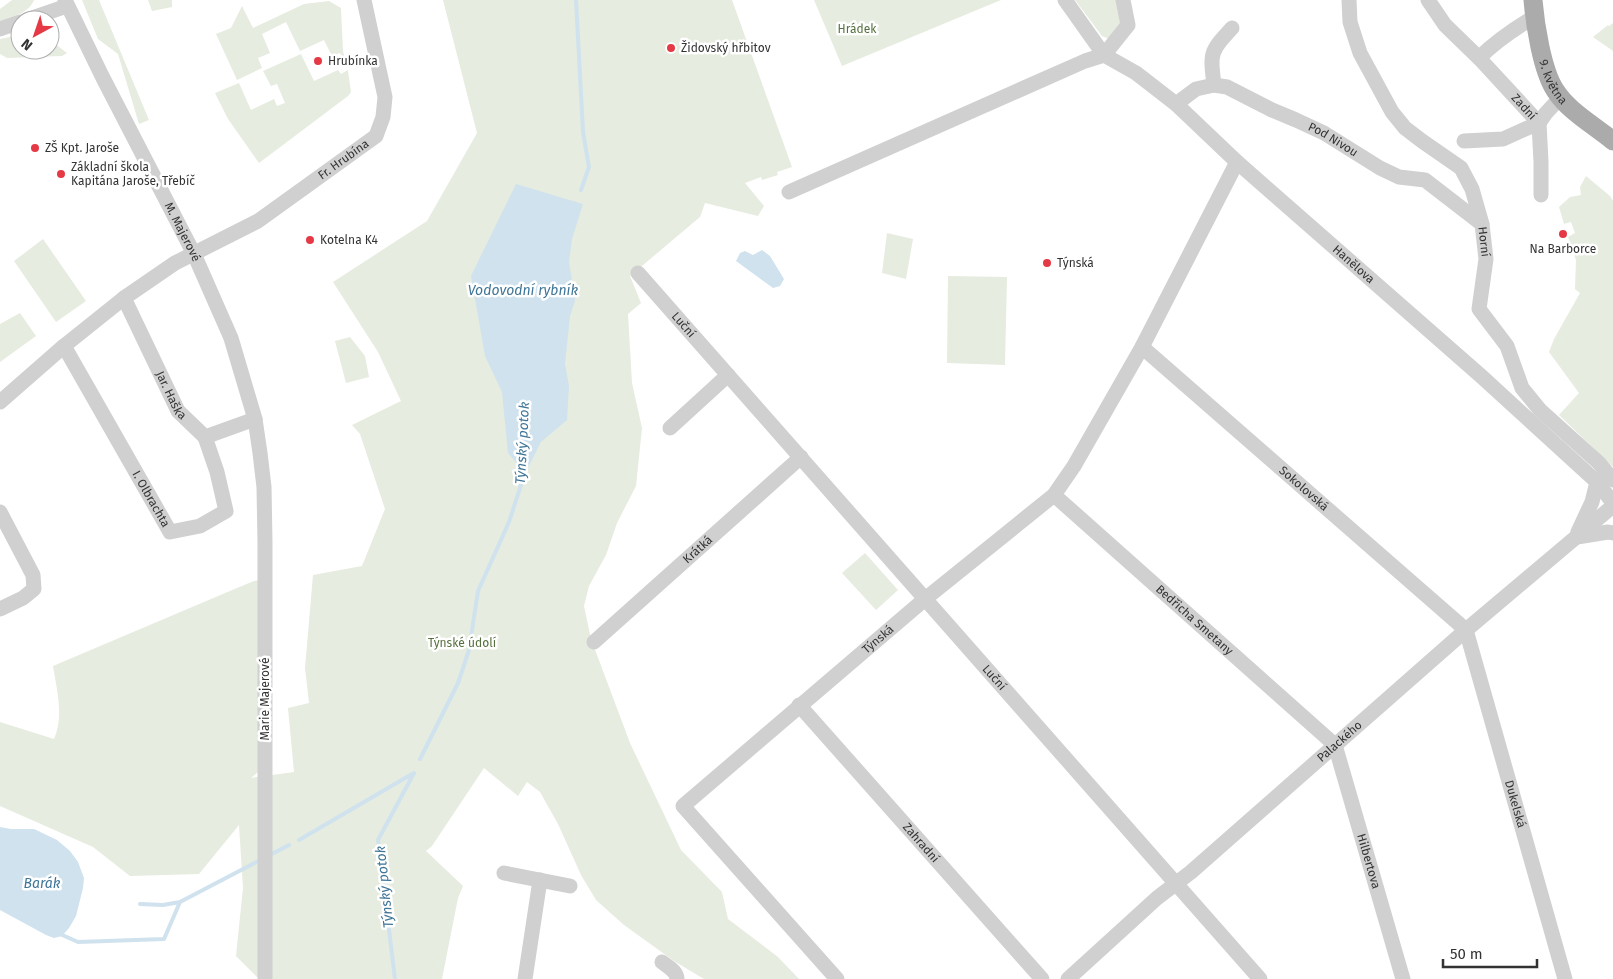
<svg xmlns="http://www.w3.org/2000/svg" width="1613" height="979" viewBox="0 0 1613 979" font-family="'Fira Sans',sans-serif">
	<style>
		.green { fill: #e6ecdf }
		.water { fill: #cfe2ee }
		.lines { fill: none; stroke-linecap: round; stroke-linejoin: round }
		.stream { stroke: #cfe2ee; stroke-width: 4 }
		.minor { stroke: #d0d0d0; stroke-width: 15 }
		.major { stroke: #ababab; stroke-width: 19 }
		.poi-dot { fill: #e63946; stroke: #fff; stroke-width: 2 }
		.labels { text-anchor: middle; stroke-width: 5; stroke-linejoin: round; paint-order: stroke }
		.park-label { font-size: 12px; fill: #56703f; stroke: #fff }
		.poi-label { font-size: 12px; fill: #333; stroke: #fff; text-anchor: start }
		.street-label { font-size: 12px; fill: #333; stroke: #fff }
		.water-label { font-size: 14px; font-style: italic; fill: #3f7597; stroke: #fff }
	</style>
	<rect width="100%" height="100%" fill="#fff"/>
	<!-- green -->
	<path class="green" d="M12 0H34C29 13 13 17 0 21V9Z
		M82 0H99L149 120 139 124 118 54 98 39Z
		M148 0H172V7L152 11Z
		M443 0H732L792 167 777 172 778 175 762 180 761 177 745 183 764 206 758 216 705 203 700 217 630 276 641 303 628 314 632 383 642 428 636 486 617 523 606 555 589 586 584 606 591 639 630 743 681 850 722 892 728 919 778 957 799 979H704L674 961 624 925 596 900 581 875 558 824 540 792 527 782 518 796 484 768 432 846 426 851 463 886 458 898 442 979H259L236 956 243 888 239 825 199 874 130 876 93 847 0 806V722L54 739C64 717 57 690 53 666L237 588 254 581 265 579 258 772 251 778 294 772 288 708 309 703 305 668 313 575 362 566 385 509 360 434 352 425 401 401 378 352 333 282 427 221 477 133Z
		M814 0H1001L842 66Z
		M1075 0H1117L1122 21 1109 39 1102 36Z
		M329 1 341 8 343 51 348 71 351 92 348 96 259 163 228 119 215 93 239 83 251 110 274 99 277 106 285 103 277 84 271 86 263 71 301 54 314 81 338 70 341 74 348 70 340 53 332 56 324 40 300 51 286 22 262 34 270 53 258 58 262 68 237 80 216 34 231 28 242 6 253 28 304 4Z
		M1613 23V51L1593 37 1608 25 1609 26Z
		M20 35V50H50V40L67 53 62 56 7 58 0 54V39Z
		M1586 176 1610 196 1613 201V467L1559 415 1579 393 1549 352 1554 339 1580 293 1575 289 1576 260 1568 237 1575 233 1571 222 1564 224 1559 207 1570 197 1581 195 1580 187Z
		M887 233 913 239 906 279 882 273Z
		M43 239 86 301 56 322 14 261Z
		M948 276 1007 277 1005 365 947 363Z
		M20 313 36 336 0 362V324Z
		M350 337 365 356 369 377 346 383 335 341Z
		M865 553 898 590 876 610 842 573Z"/>
	<!-- water -->
	<path class="water" d="M516 184 583 204 572 239 569 262 575 301 570 316 565 364 569 386 567 420 541 442 527 470 521 468 508 453 502 392 485 356 471 276Z
		M762 250 770 256 784 279 780 286 773 288 736 261 740 253 745 251 753 255Z
		M0 827 11 829H34L57 840 70 851 78 862 84 878 83 888 76 916 69 928 62 936 54 938 46 935 0 910Z"/>
	<g class="lines">
		<!-- stream -->
		<path class="stream" d="M576 0 583 132 589 167 581 190
			M420 759 458 683 469 650 478 591 509 522 521 485 522 464
			M299 840 412 774
			M268 856 289 845
			M140 904 163 905 180 902 262 859
			M60 934 78 942 164 939 180 902
			M395 979 378 840 414 773"/>
		<!-- minor -->
		<g class="minor">
			<path id="s1" d="M65 0 103 78 194 254 231 338 255 419 260 453 264 487 265 542V979"/>
			<path id="s2" d="M1065 0 1104 55 1136 73 1176 104 1237 162 1481 376 1597 482 1613 503"/>
			<path id="s3" d="M1349 0 1350 22 1360 53 1392 112 1405 128 1422 141 1461 168 1472 189 1482 224 1486 259 1479 309 1507 346 1522 388 1540 410 1599 463 1613 480"/>
			<path id="s4" d="M1428 0 1445 25 1479 58 1539 123 1541 162V195"/>
			<path d="M26 20 67 6"/>
			<path d="M0 29 20 22"/>
			<path d="M1104 55 1128 25 1123 0"/>
			<path d="M1479 58C1496 41 1514 29 1534 17"/>
			<path d="M1214 85C1210 52 1210 52 1232 28"/>
			<path id="s5" d="M1176 104 1196 89 1214 85 1227 87 1272 110 1296 120 1324 133 1380 168 1399 177 1425 180 1482 224"/>
			<path d="M1464 141 1503 139 1523 130 1539 123 1546 113 1560 98"/>
			<path d="M789 192 1085 61 1104 55"/>
			<path id="s6" d="M638 273 1260 979"/>
			<path id="s7" d="M124 298 178 411 205 437 255 419"/>
			<path id="s8" d="M64 346 170 532 200 526 226 511 217 472 205 437"/>
			<path id="s9" d="M1142 347 1466 630 1565 979"/>
			<path id="s10" d="M0 402 64 346 124 298 175 263 258 221 376 136 383 117 385 97 364 0"/>
			<path d="M670 428 728 375"/>
			<path id="s11" d="M1054 495 1335 745"/>
			<path d="M0 512 33 575 34 589 23 598 0 609"/>
			<path d="M1578 532 1592 502 1597 482"/>
			<path d="M1577 537 1608 532 1613 533"/>
			<path id="s12" d="M594 642 801 457"/>
			<path id="s13" d="M799 705 1042 979"/>
			<path id="s14" d="M1335 745 1403 979"/>
			<path d="M504 873 570 886"/>
			<path d="M662 962C668 967 677 971 677 979"/>
			<path d="M525 979 540 880"/>
			<path id="s15" d="M837 979 683 806 925 599 1054 495 1074 466 1142 347 1237 162"/>
			<path id="s16" d="M1068 979 1157 898 1191 872 1466 630 1613 506"/>
		</g>
		<!-- major -->
		<path class="major" id="s17" d="M1533 0C1535 24 1542 70 1555 90 1568 111 1594 125 1613 141"/>
	</g>
	<!-- markers -->
	<g class="poi-dot">
		<circle cx="671" cy="48" r="5"/>
		<circle cx="318" cy="61" r="5"/>
		<circle cx="35" cy="148" r="5"/>
		<circle cx="61" cy="174" r="5"/>
		<circle cx="1563" cy="234" r="5"/>
		<circle cx="310" cy="240" r="5"/>
		<circle cx="1047" cy="263" r="5"/>
	</g>
	<g class="labels">
		<!-- park labels -->
		<g class="park-label">
			<text x="857" y="33">Hrádek</text>
			<text x="462" y="647">Týnské údolí</text>
		</g>
		<!-- poi labels -->
		<g class="poi-label">
			<text x="681" y="52">Židovský hřbitov</text>
			<text x="328" y="65">Hrubínka</text>
			<text x="45" y="152">ZŠ Kpt. Jaroše</text>
			<text x="71" y="171">Základní škola<tspan x="71" dy="14">Kapitána Jaroše, Třebíč</tspan></text>
			<text x="320" y="244">Kotelna K4</text>
			<text x="1563" y="253" text-anchor="middle">Na Barborce</text>
			<text x="1057" y="267">Týnská</text>
		</g>
		<!-- street labels -->
		<g class="street-label">
			<text dy="4" stroke="none"><textPath href="#s17" startOffset="85">9. května</textPath></text>
			<text dy="4" stroke="none"><textPath href="#s4" startOffset="144">Zadní</textPath></text>
			<text dy="4" stroke="none"><textPath href="#s5" startOffset="175">Pod Nivou</textPath></text>
			<text dy="4" stroke="none"><textPath href="#s10" startOffset="422">Fr. Hrubína</textPath></text>
			<text dy="4" stroke="none"><textPath href="#s1" startOffset="260">M. Majerové</textPath></text>
			<text dy="4" stroke="none"><textPath href="#s3" startOffset="289">Horní</textPath></text>
			<text dy="4" stroke="none"><textPath href="#s2" startOffset="394">Hanělova</textPath></text>
			<text dy="4" stroke="none"><textPath href="#s6" startOffset="69">Luční</textPath></text>
			<text dy="4" stroke="none"><textPath href="#s7" startOffset="108">Jar. Haška</textPath></text>
			<text dy="4" stroke="none"><textPath href="#s9" startOffset="215">Sokolovská</textPath></text>
			<text dy="4" stroke="none"><textPath href="#s8" startOffset="176">I. Olbrachta</textPath></text>
			<text dy="4" stroke="none"><textPath href="#s12" startOffset="139">Krátká</textPath></text>
			<text dy="4" stroke="none"><textPath href="#s11" startOffset="188">Bedřicha Smetany</textPath></text>
			<text dy="4" stroke="none"><textPath href="#s15" startOffset="488">Týnská</textPath></text>
			<text dy="4" stroke="none"><textPath href="#s6" startOffset="539">Luční</textPath></text>
			<text transform="translate(265 699) rotate(-90)" y="4">Marie Majerové</text>
			<text dy="4" stroke="none"><textPath href="#s16" startOffset="361">Palackého</textPath></text>
			<text dy="4" stroke="none"><textPath href="#s9" startOffset="611">Dukelská</textPath></text>
			<text dy="4" stroke="none"><textPath href="#s13" startOffset="184">Zahradní</textPath></text>
			<text dy="4" stroke="none"><textPath href="#s14" startOffset="121">Hilbertova</textPath></text>
		</g>
		<!-- water labels -->
		<g class="water-label">
			<text x="523" y="295">Vodovodní rybník</text>
			<text transform="translate(522 443) rotate(-87)" y="5">Týnský potok</text>
			<text x="42" y="888">Barák</text>
			<text transform="translate(384 887) rotate(-96)" y="5">Týnský potok</text>
		</g>
	</g>
	<!-- north arrow -->
	<g transform="translate(35 35) rotate(220)"><circle r="24" fill="#ffffff" stroke="#adadad"/>
	<path d="M0-4L9 19L0 12L-9 19Z" fill="#e63946"/>
	<text y="-8" font-size="14" font-weight="bold" text-anchor="middle" fill="#333333">N</text>
	</g>
	<!-- scale -->
	<path d="M1443 959v8h94v-8" fill="none" stroke="#333333" stroke-width="2.5"/>
	<text x="1450" y="959" font-size="15" fill="#333333" stroke="#ffffff" stroke-width="4" paint-order="stroke">50 m</text>
</svg>
